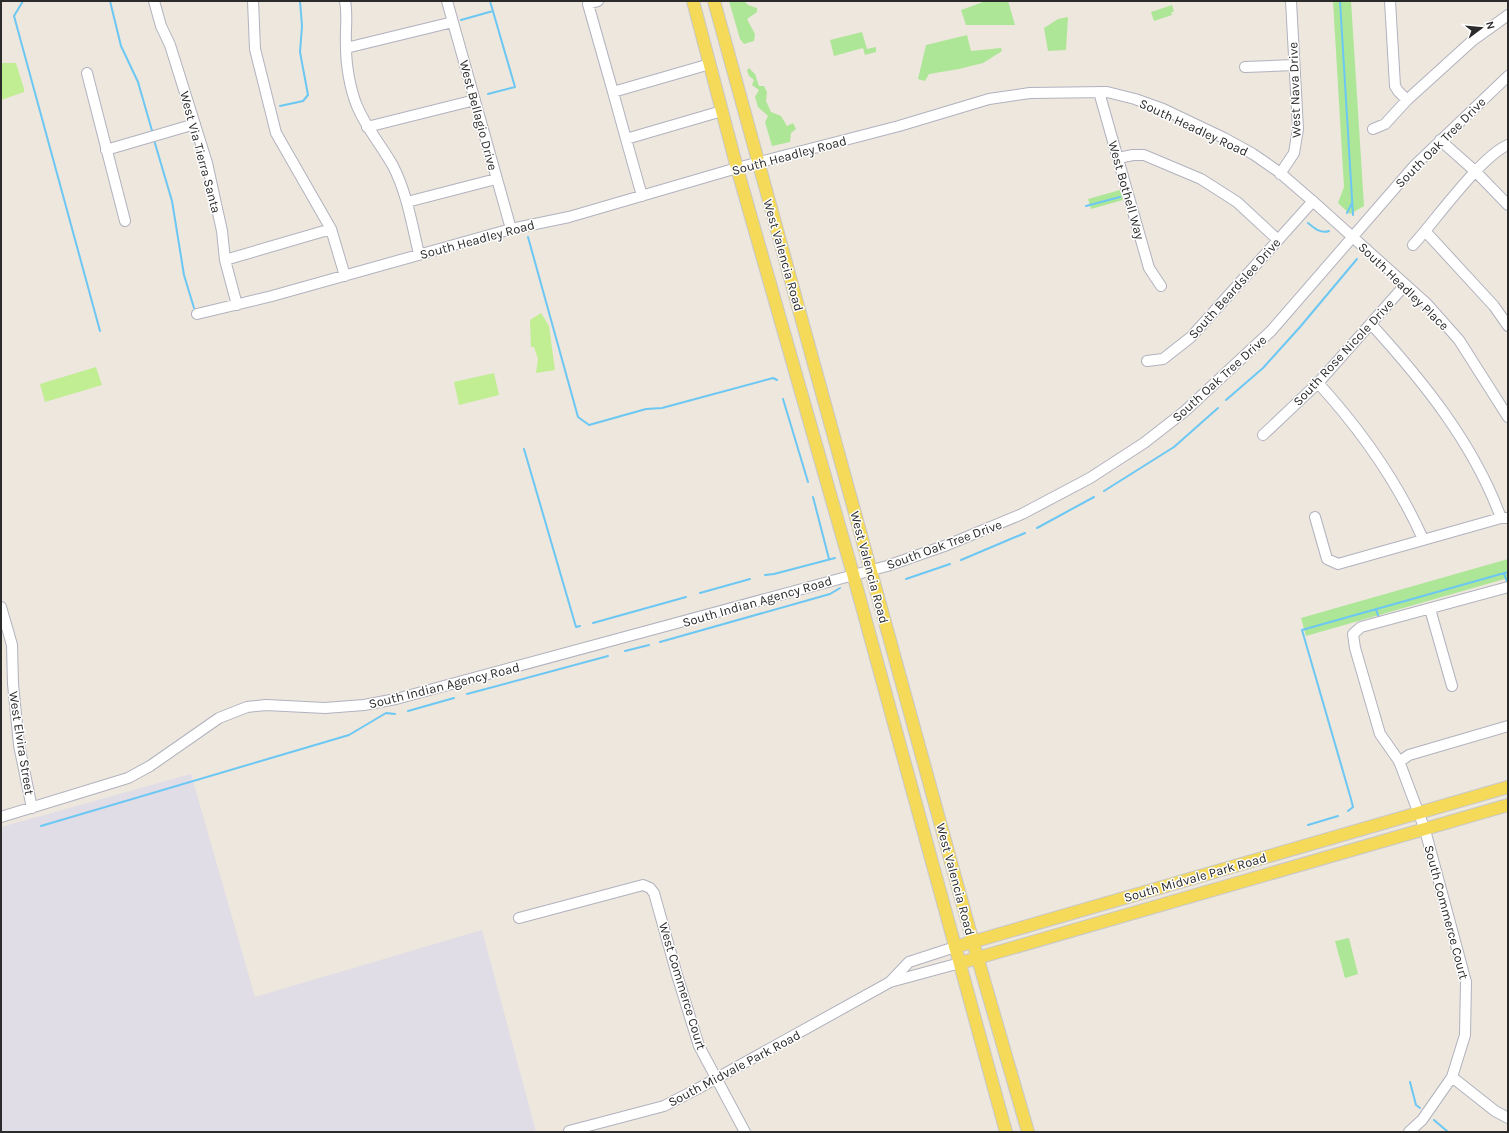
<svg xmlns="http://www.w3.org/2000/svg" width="1509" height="1133" viewBox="0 0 1509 1133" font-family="Karla,sans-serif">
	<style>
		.industrial { fill: #e0dde6 }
		.green { fill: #ade697 }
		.pitch { fill: #c1ed93 }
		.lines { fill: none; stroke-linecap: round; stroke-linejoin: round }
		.stream { stroke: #6cc7f3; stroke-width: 2 }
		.minor-casing { stroke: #b1b2bf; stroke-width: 12 }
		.major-casing { stroke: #c8c8c8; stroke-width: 14 }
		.minor { stroke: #fff; stroke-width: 10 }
		.major { stroke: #f5da59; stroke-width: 12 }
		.labels { text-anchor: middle; stroke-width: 3; stroke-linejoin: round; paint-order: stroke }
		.street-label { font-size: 13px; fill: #2b2b2b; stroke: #fff }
	</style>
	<rect width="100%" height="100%" fill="#ede7dd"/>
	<!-- industrial -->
	<path class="industrial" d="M191 774 255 997 482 930 536 1132H1V827Z"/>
	<!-- green -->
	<path class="green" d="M729 1H744L748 5 757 8V12L747 19 755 34 754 41 744 44 740 39Z
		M986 1H1008L1015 25H966L961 10Z
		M1333 1H1351L1364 206 1350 214 1338 203 1344 187Z
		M1172 5 1174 12H1171L1172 15 1154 21 1151 12Z
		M1068 17 1066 50 1048 51 1044 28 1058 19Z
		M862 32 867 49 876 47V52L865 55 863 48 834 56 830 40Z
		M967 35 971 51 1001 48 1002 51 983 63 959 69 929 74 925 81 918 79 926 45Z
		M749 68 755 74 759 86H764L767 92 766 101 771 112 781 116 787 126 793 123 796 129 791 133 790 142 772 146 765 122 768 116 758 107 755 97 759 90 752 85 754 80 749 76 747 70Z
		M1120 190 1123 200 1091 209 1088 199Z
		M1508 559V578L1306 636 1301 618Z
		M1349 938 1358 974 1345 978 1335 941Z"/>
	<!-- pitch -->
	<path class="pitch" d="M1 63H16L24 89V92L1 100Z
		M541 313 549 326 555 370 536 373 538 359 534 347H531L530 320Z
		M96 367 102 385 45 402 40 384Z
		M494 373 499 395 459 405 454 382Z"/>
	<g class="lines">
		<!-- stream -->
		<path class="stream" d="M23 1 14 16 100 331
			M110 1 121 46 138 82 153 134
			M1340 1 1353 215
			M461 20 493 11
			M488 94 515 87 490 1
			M280 106 303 101 308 95 300 52 302 26 300 1
			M154 140 172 201 184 275 194 308
			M1086 206 1120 197
			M1347 213 1352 203
			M1308 223C1314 228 1321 234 1329 231
			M528 237 578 417 589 425 646 409 662 408 773 378 777 380
			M783 399 808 482
			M1226 400 1263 368 1300 327 1357 259
			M524 449 576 627 580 626
			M1104 491 1174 447 1218 408
			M813 497 829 559
			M1037 528 1094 497
			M961 560 1025 533
			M1504 573 1507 582
			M765 575 774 574 835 558
			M906 579 950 564
			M700 593 750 579
			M1376 609 1379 618
			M593 623 686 597
			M660 642 830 594 840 588
			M625 651 649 645
			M467 694 608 656
			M408 711 454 698
			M1348 811 1353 807 1351 799 1302 630 1508 572
			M1308 825 1338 816
			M41 826 349 735 386 713 395 714
			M1410 1082 1416 1105 1420 1108
			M1434 1120 1448 1132"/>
		<defs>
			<path id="minor" d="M154 1 161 26 170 45 207 163 222 231 225 260 237 305
				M253 1 255 49 276 133 331 229 345 276
				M345 1C348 16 345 31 346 47 346 65 350 89 357 106 366 128 382 146 393 166 407 193 412 225 419 254
				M447 1 511 229
				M598 1 588 4 613 92
				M1390 1 1395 86 1398 91 1407 100
				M346 48 453 22
				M1245 67 1294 65
				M87 73 125 221
				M1099 92 1149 268 1161 286
				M367 127 475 100
				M1373 129 1385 124 1407 100 1472 41 1508 15
				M626 139 613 92 710 64
				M1440 140 1476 172 1508 205
				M106 150 195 124
				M1118 158 1133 155H1144L1201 179 1237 202 1278 240
				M1280 174 1294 153 1298 129 1291 1
				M642 196 626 139 722 111
				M407 202 496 179
				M1425 231 1494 306 1508 326
				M1413 245C1435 221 1481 156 1508 145
				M225 260 331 229
				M197 314 272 296 511 229 569 217 737 168 899 126 989 99 1030 93 1107 92 1135 99 1163 109 1224 138 1253 154 1279 172 1316 204 1427 304 1459 340 1508 417
				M1371 324C1423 381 1474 444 1501 518
				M1147 361 1163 359 1191 337 1313 201
				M1318 383C1361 430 1397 481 1423 539
				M1263 435 1318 383 1405 285
				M1315 517 1327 559 1338 564 1501 518H1508
				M1 607 12 645 13 684 19 745 32 808
				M1430 609 1452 686
				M1399 762 1409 755 1508 726
				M1 817 128 778 150 766 219 718 247 707 266 705 325 708 364 705 396 699 887 566 947 545 1022 514 1090 478 1144 443 1185 411 1271 331 1415 165 1508 76
				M519 918 643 885 650 888 654 893 677 975 699 1046 745 1132
				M890 982 909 962 955 947
				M1452 1077 1495 1111 1508 1118
				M569 1131 664 1106 699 1088 890 982 960 963
				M1409 1132 1422 1120 1452 1077 1465 1035 1466 982 1425 830 1399 761 1380 734 1355 648 1353 634 1361 627 1508 587"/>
			<path id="major" d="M693 1 737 168 853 574 1006 1132
				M714 1 973 942 1028 1132
				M955 947 1508 787
				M960 963 1508 805"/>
		</defs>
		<!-- minor casing -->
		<use href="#minor" class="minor-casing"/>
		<!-- major casing -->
		<use href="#major" class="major-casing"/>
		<!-- minor -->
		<use href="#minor" class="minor"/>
		<!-- major -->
		<use href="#major" class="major"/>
	</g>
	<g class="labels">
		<!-- street labels -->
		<g class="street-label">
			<text transform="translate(1294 90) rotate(-92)" y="5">West Nava Drive</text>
			<text transform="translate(479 115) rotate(75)" y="5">West Bellagio Drive</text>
			<text transform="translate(1194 127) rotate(25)" y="5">South Headley Road</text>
			<text transform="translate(1440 142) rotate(-45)" y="5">South Oak Tree Drive</text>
			<text transform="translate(201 152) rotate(75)" y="5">West Via Tierra Santa</text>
			<text transform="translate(789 155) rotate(-15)" y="5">South Headley Road</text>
			<text transform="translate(1127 190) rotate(74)" y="5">West Bothell Way</text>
			<text transform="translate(477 239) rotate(-15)" y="5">South Headley Road</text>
			<text transform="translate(784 255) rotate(74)" y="5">West Valencia Road</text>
			<text transform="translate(1404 286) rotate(44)" y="5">South Headley Place</text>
			<text transform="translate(1234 288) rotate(-48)" y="5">South Beardslee Drive</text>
			<text transform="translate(1343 352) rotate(-47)" y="5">South Rose Nicole Drive</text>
			<text transform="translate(1219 378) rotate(-42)" y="5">South Oak Tree Drive</text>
			<text transform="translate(944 544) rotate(-20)" y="5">South Oak Tree Drive</text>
			<text transform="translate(870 567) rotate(75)" y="5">West Valencia Road</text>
			<text transform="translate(757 601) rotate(-16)" y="5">South Indian Agency Road</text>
			<text transform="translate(444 685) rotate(-14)" y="5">South Indian Agency Road</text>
			<text transform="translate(22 743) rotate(81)" y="5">West Elvira Street</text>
			<text transform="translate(1195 877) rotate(-16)" y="5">South Midvale Park Road</text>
			<text transform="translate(956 879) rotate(75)" y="5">West Valencia Road</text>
			<text transform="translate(1447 912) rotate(75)" y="5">South Commerce Court</text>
			<text transform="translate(683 986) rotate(73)" y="5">West Commerce Court</text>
			<text transform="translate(734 1068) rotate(-28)" y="5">South Midvale Park Road</text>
		</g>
	</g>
	<!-- border -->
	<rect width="1509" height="1133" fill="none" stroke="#2b2b2b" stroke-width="4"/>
	<!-- north arrow -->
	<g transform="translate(1481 28) rotate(74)" stroke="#ffffff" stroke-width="3" paint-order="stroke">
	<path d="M0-3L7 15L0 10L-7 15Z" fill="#2b2b2b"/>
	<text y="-6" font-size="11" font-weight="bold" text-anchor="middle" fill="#2b2b2b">N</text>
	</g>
</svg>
